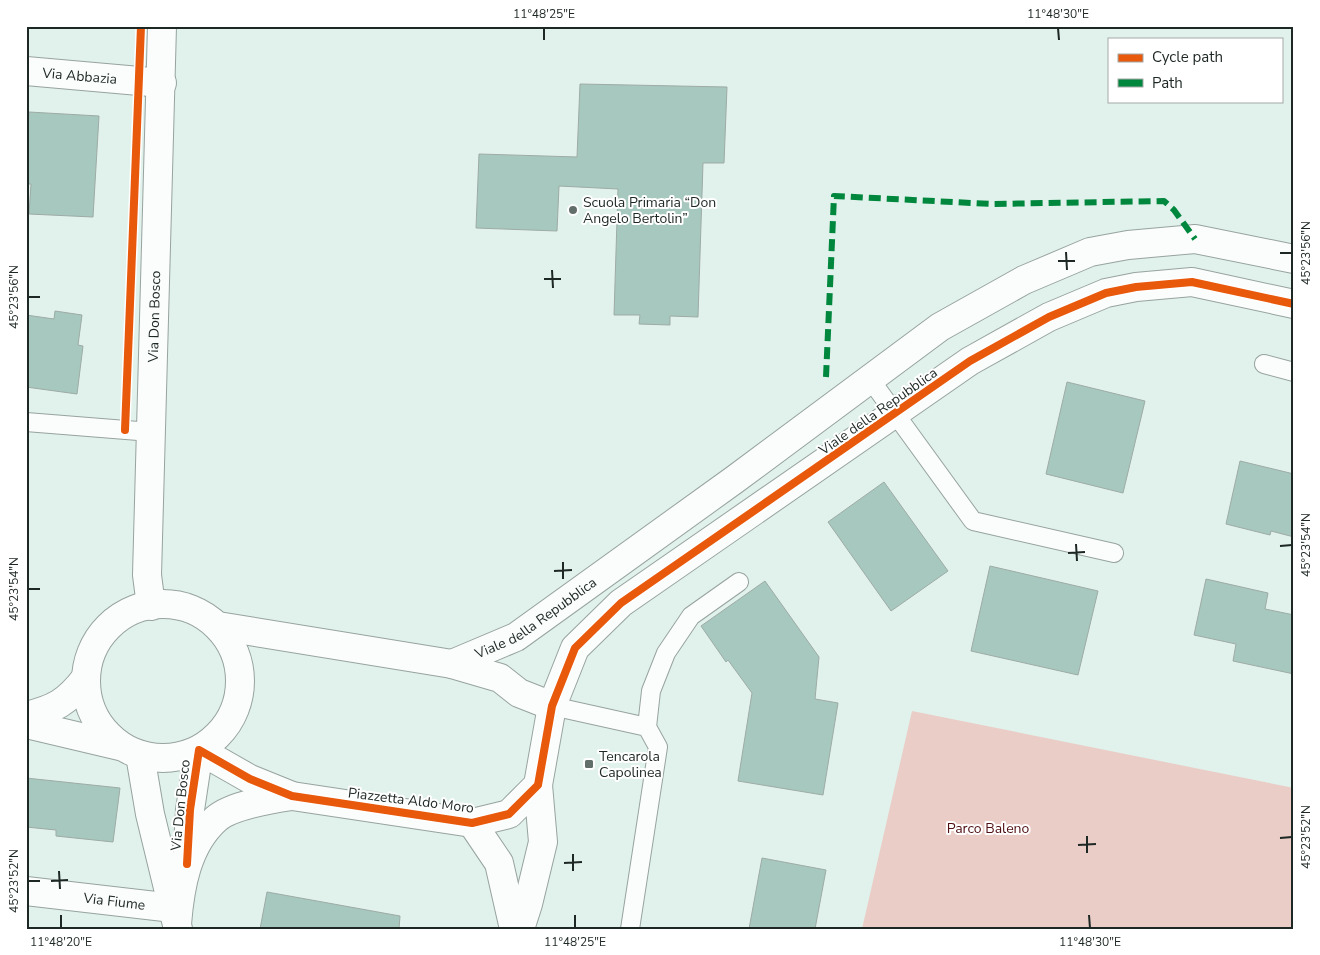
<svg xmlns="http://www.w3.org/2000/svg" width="1320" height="955" viewBox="0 0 1320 955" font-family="'Nunito Sans',sans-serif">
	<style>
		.green { fill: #eacdc7 }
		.building { fill: #a6c8be; stroke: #9eaba6 }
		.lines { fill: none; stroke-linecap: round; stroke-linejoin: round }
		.lane-casing { stroke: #97a39f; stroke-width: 20 }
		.street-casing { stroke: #97a39f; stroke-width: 30 }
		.secondary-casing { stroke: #97a39f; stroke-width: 30 }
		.lane { stroke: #fafdfc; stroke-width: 18 }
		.street { stroke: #fafdfc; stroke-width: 28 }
		.secondary { stroke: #fafdfc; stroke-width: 28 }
		.quiet { stroke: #00873e; stroke-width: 6; stroke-dasharray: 12 6; stroke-linecap: butt }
		.cycleway-casing { stroke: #fff; stroke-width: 11 }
		.cycleway { stroke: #e8590c; stroke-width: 8 }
		.ticks { fill: none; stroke: #1d2724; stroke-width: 2 }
		.poi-dot { fill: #626e6a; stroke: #fff; stroke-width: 2 }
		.labels { text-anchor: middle; stroke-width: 4; stroke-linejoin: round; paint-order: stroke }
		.street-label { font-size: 14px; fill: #1d2724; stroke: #fff }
		.poi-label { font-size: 14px; fill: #1d2724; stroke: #fff; text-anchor: start }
		.park-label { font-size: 14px; fill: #500f12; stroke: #fff }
		.neatline { fill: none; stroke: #1d2724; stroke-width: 2 }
		.ticks-label { font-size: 12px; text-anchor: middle; fill: #1d2724 }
	</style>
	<rect width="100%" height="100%" fill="#e1f1eb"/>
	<!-- green -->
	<path class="green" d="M912 711 1294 788V929H862Z"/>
	<!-- building -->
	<path class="building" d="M580 84 727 87 724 163H703L698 317 670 316V325L639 324 640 315H614L618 189 559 186 557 231 476 228 479 154 577 157Z
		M29 112 99 116 93 217 29 214 31 184H26V159Z
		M55 311 82 315 78 345 83 346 77 394 26 387V315L54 319Z
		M1067 382 1145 401 1123 493 1046 474Z
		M1240 461 1294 474V537L1271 531 1270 535 1226 524Z
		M884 482 948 571 891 611 828 522Z
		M990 566 1098 591 1078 675 971 651Z
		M1206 579 1268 593 1265 609 1294 615V674L1233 661 1236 644 1194 635Z
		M765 581 819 657 815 699 838 703 823 795 738 781 752 693 728 660 726 662 701 626Z
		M26 778 120 788 113 842 56 836V830L26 827Z
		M762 858 826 870 815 929H749Z
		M267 892 400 916 399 929H260Z"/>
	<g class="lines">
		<defs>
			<path id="lane" d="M1264 364 1294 372
				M870 379 973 521 1114 553
				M26 422 151 432
				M552 706 647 727 658 747 630 929
				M647 727 651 691 666 653 691 616 739 582"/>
			<g id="street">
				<path id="s1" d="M26 71 162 83"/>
				<path d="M26 716C55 709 67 702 85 679"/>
				<path d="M26 724 119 746"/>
				<path d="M472 823 499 863 514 929"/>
				<path id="s2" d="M26 891 173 908"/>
				<path d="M177 924C180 887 187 845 216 819 232 805 272 799 292 796"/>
				<path d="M520 929 528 904 543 842 538 785"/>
			</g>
			<g id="secondary">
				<circle cx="163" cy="681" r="77"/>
				<path id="s3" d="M151 606 147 575 162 26"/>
				<path d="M218 626 452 664 500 678 519 693 552 706"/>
				<path id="s4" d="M452 664 516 637 734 480 940 327 1024 280 1090 252 1128 245 1195 239 1294 259"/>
				<path d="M140 755 150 814 178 929"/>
				<path d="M187 864 190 810 199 750 250 779 292 796 472 823 509 814 538 785 552 706 575 648 621 603 970 361 1049 317 1106 293 1136 287 1192 282 1294 304"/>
			</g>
		</defs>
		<!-- lane casing -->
		<use href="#lane" class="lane-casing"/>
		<!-- street casing -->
		<use href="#street" class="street-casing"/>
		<!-- secondary casing -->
		<use href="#secondary" class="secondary-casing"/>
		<!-- lane -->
		<use href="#lane" class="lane"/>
		<!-- street -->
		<use href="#street" class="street"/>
		<!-- secondary -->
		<use href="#secondary" class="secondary"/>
		<!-- quiet -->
		<path class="quiet" d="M826 377 834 196 992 204 1164 201 1174 210 1195 239"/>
		<defs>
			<path id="cycleway" d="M125 430 141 26
				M187 864 190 810 199 750 250 779 292 796 472 823 509 814 538 785 552 706 575 648 621 603 970 361 1049 317 1106 293 1136 287 1192 282 1294 304"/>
		</defs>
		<!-- cycleway casing -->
		<use href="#cycleway" class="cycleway-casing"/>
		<!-- cycleway -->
		<use href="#cycleway" class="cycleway"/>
	</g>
	<!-- ticks -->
	<path class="ticks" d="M544 28V40M1058 28 1059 40M1066 252 1067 270M1280 253H1292M1058 261H1075M552 270 553 288M544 279H561M28 297H40M1076 544 1077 561M1280 546 1292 545M1068 553 1085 552M563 562V579M554 571 572 570M28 589H40M1087 836V853M1280 838 1292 837M1078 845 1096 844M573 854V871M564 863 582 862M59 871 60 889M28 881H40M51 881 68 880M61 915V928M575 915V928M1089 915 1090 928"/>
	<!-- markers -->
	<g class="poi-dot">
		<circle cx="573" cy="210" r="5"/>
		<rect x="584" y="759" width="10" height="10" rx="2.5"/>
	</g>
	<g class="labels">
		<!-- street labels -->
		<g class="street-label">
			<text dy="5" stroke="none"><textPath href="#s1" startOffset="54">Via Abbazia</textPath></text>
			<text dy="5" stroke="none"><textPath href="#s3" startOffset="290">Via Don Bosco</textPath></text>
			<text transform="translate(878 411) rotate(-35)" y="5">Viale della Repubblica</text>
			<text dy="5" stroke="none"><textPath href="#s4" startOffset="96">Viale della Repubblica</textPath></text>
			<text transform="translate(411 800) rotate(7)" y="5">Piazzetta Aldo Moro</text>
			<text transform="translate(180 805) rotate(-84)" y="5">Via Don Bosco</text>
			<text dy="5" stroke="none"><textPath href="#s2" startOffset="89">Via Fiume</textPath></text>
		</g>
		<!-- poi labels -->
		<g class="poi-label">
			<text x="583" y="207">Scuola Primaria “Don<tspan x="583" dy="16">Angelo Bertolin”</tspan></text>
			<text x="599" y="761">Tencarola<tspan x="599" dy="16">Capolinea</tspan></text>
		</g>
		<!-- park labels -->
		<g class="park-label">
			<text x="988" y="833">Parco Baleno</text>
		</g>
	</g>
	<!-- border -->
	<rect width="1320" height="955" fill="none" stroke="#ffffff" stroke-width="55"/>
	<!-- legend -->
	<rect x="1108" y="38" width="175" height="65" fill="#ffffff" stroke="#a5a9a7"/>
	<rect x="1118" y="54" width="25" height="8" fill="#e8590c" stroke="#a5a9a7"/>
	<text x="1152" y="62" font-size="15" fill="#1d2724">Cycle path</text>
	<rect x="1118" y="79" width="25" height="8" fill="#00873e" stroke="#a5a9a7"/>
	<text x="1152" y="88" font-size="15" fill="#1d2724">Path</text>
	<rect x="28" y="28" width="1264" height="900" class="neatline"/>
	<g class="ticks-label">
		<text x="544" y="18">11°48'25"E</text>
		<text x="1058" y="18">11°48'30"E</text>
		<text transform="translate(1306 253) rotate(-90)" y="4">45°23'56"N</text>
		<text transform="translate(14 297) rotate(-90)" y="4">45°23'56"N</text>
		<text transform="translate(1306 545) rotate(-90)" y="4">45°23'54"N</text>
		<text transform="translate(14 589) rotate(-90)" y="4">45°23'54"N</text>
		<text transform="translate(1306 837) rotate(-90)" y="4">45°23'52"N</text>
		<text transform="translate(14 881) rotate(-90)" y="4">45°23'52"N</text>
		<text x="61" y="946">11°48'20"E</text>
		<text x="575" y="946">11°48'25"E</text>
		<text x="1090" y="946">11°48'30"E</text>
	</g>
</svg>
